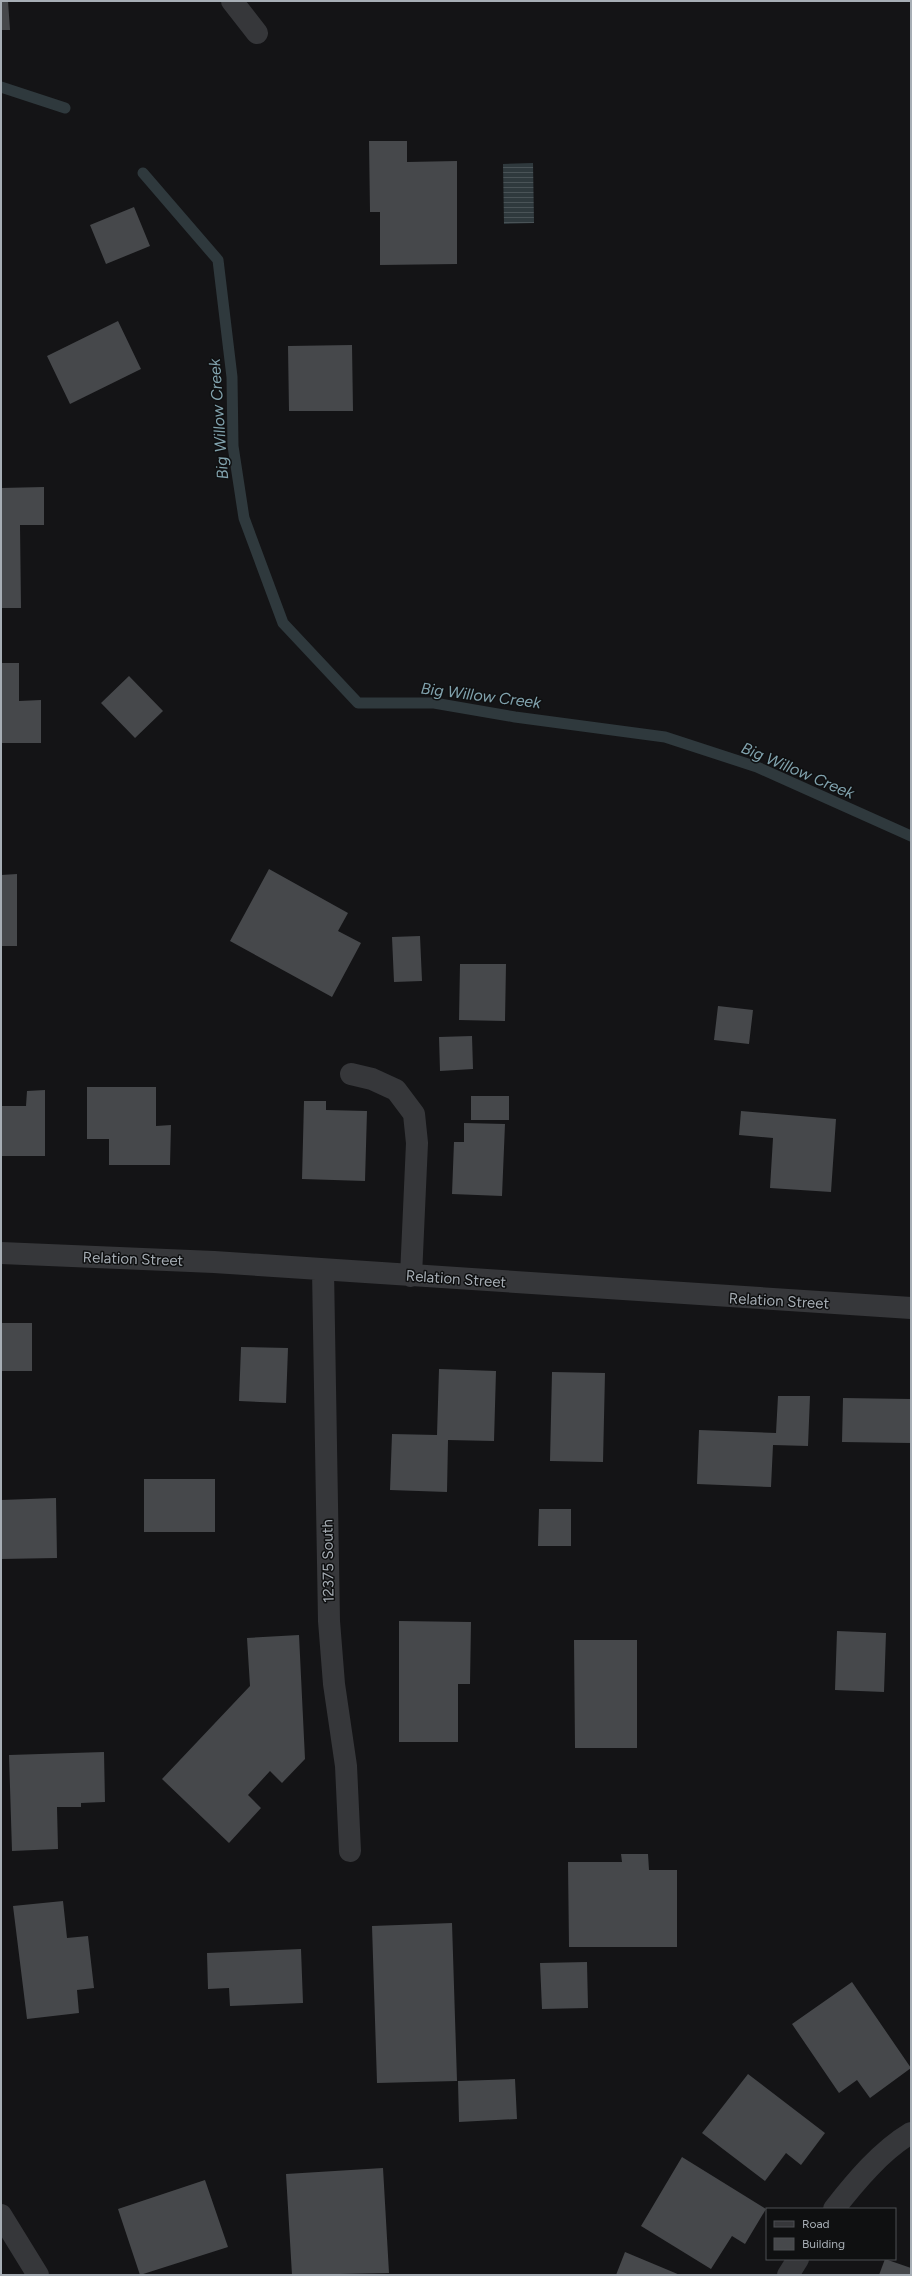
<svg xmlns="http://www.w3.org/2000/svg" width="912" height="2276" viewBox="0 0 912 2276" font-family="Figtree,sans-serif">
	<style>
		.water { fill: url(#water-rules) }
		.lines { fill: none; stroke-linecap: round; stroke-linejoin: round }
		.stream { stroke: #2f393d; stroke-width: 11 }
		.building { fill: #46484b }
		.minor { stroke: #36373a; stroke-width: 22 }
		.labels { text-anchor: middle; stroke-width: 3; stroke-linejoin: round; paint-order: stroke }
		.street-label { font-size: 15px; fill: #a7aeb5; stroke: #0f1011 }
		.water-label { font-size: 16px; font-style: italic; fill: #81a2ad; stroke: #0f1011 }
	</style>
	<defs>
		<pattern id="water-rules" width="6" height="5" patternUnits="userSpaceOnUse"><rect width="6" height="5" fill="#2f393d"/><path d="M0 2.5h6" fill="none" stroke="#4a5357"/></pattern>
	</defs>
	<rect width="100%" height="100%" fill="#141416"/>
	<!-- water -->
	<path class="water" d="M533 163 534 223 504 224 503 164Z"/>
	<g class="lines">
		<!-- stream -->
		<path class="stream" d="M1 87 65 108
			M143 173 218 260 232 377 233 446 244 518 283 623 358 703H434L515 717 665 737 757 767 911 836"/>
	</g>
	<!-- building -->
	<path class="building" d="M1 1H8L10 30H1Z
		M369 141H407V162L457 161V264L380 265V212H370Z
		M134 207 150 246 106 264 90 225Z
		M118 321 141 369 70 404 47 356Z
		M352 345 353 411H289L288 346Z
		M44 487V525H20L21 608H1V488Z
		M1 663H19V701L41 700V743H1Z
		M129 676 163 711 135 738 101 703Z
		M269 869 348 913 338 931 361 943 332 997 230 941Z
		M17 874V946H1V875Z
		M420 936 422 981 394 982 392 937Z
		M460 964H506L505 1021 459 1020Z
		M718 1006 753 1010 749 1044 714 1040Z
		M472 1036 473 1069 440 1071 439 1037Z
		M87 1087H156V1126L171 1125 170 1165H109V1139H87Z
		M45 1090V1156H1V1106H26L27 1091Z
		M471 1096H509V1120H471Z
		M304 1101H326V1110L367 1111 365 1181 302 1179Z
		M741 1111 836 1119 831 1192 770 1188 773 1138 739 1135Z
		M464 1123 505 1124 502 1196 452 1194 454 1142H464Z
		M1 1323H32V1371H1Z
		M241 1347 288 1348 286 1403 239 1401Z
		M439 1369 496 1371 494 1441 448 1440 447 1492 390 1490 392 1434 437 1435Z
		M552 1372 605 1373 603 1462 550 1461Z
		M778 1396H810L808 1446 773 1445 771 1487 697 1484 699 1430 776 1433Z
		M843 1398 911 1399V1443L842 1442Z
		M144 1479H215V1532H144Z
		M56 1498 57 1558 1 1559V1500Z
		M539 1509H571V1546H538Z
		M399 1621 471 1622 470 1684H458V1742H399Z
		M837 1631 886 1633 884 1692 835 1690Z
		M299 1635 305 1759 282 1783 270 1771 248 1795 261 1808 229 1843 162 1779 250 1686 247 1638Z
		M574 1640H637V1748H575Z
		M104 1752 105 1802 81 1803V1807H57L58 1849 12 1851 9 1755Z
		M621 1854H648L649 1870H677V1947H569L568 1862H622Z
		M63 1901 67 1938 88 1936 94 1988 77 1990 79 2013 27 2019 13 1906Z
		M452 1923 457 2081 377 2083 372 1926Z
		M301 1949 303 2003 230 2006 229 1988 208 1989 207 1953Z
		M587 1962 588 2008 542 2009 540 1963Z
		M852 1982 911 2068 870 2098 857 2080 839 2093 792 2024Z
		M748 2074 825 2133 801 2165 786 2153 765 2181 702 2133Z
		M515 2079 517 2119 459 2122 458 2081Z
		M682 2157 766 2209 745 2244 732 2236 711 2269 641 2226Z
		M383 2168 389 2273 292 2275 286 2174Z
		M205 2180 228 2247 140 2275 118 2209Z
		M625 2252 680 2275H616Z
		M885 2259 911 2268V2275H879Z"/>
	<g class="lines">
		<!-- minor -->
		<path class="minor" d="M232 1 257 33
			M351 1074 372 1079 396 1090 414 1114 417 1143 411 1276
			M1 1253 214 1262 911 1308
			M323 1270 329 1621 334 1684 346 1766 350 1851
			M834 2209C856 2181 881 2151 911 2133
			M1 2215 38 2275
			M788 2275 798 2259"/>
	</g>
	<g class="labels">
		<!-- street labels -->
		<g class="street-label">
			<text transform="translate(133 1259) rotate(2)" y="5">Relation Street</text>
			<text transform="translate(456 1279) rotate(4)" y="5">Relation Street</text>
			<text transform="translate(779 1301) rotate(3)" y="5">Relation Street</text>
			<text transform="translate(328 1561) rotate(-91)" y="5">12375 South</text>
		</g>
		<!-- water labels -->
		<g class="water-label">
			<text transform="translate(218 419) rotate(-94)" y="6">Big Willow Creek</text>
			<text transform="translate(481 695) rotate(7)" y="6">Big Willow Creek</text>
			<text transform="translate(798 770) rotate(23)" y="6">Big Willow Creek</text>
		</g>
	</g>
	<!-- border -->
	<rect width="912" height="2276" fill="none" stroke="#a7aeb5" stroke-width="4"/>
	<!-- legend -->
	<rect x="766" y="2208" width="130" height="52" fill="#0f1011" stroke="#4c4f53"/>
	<rect x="774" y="2221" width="20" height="6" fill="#36373a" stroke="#4c4f53"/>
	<text x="802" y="2228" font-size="12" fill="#a7aeb5">Road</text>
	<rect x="774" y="2238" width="20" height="12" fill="#46484b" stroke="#4c4f53"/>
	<text x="802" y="2248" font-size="12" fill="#a7aeb5">Building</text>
</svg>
